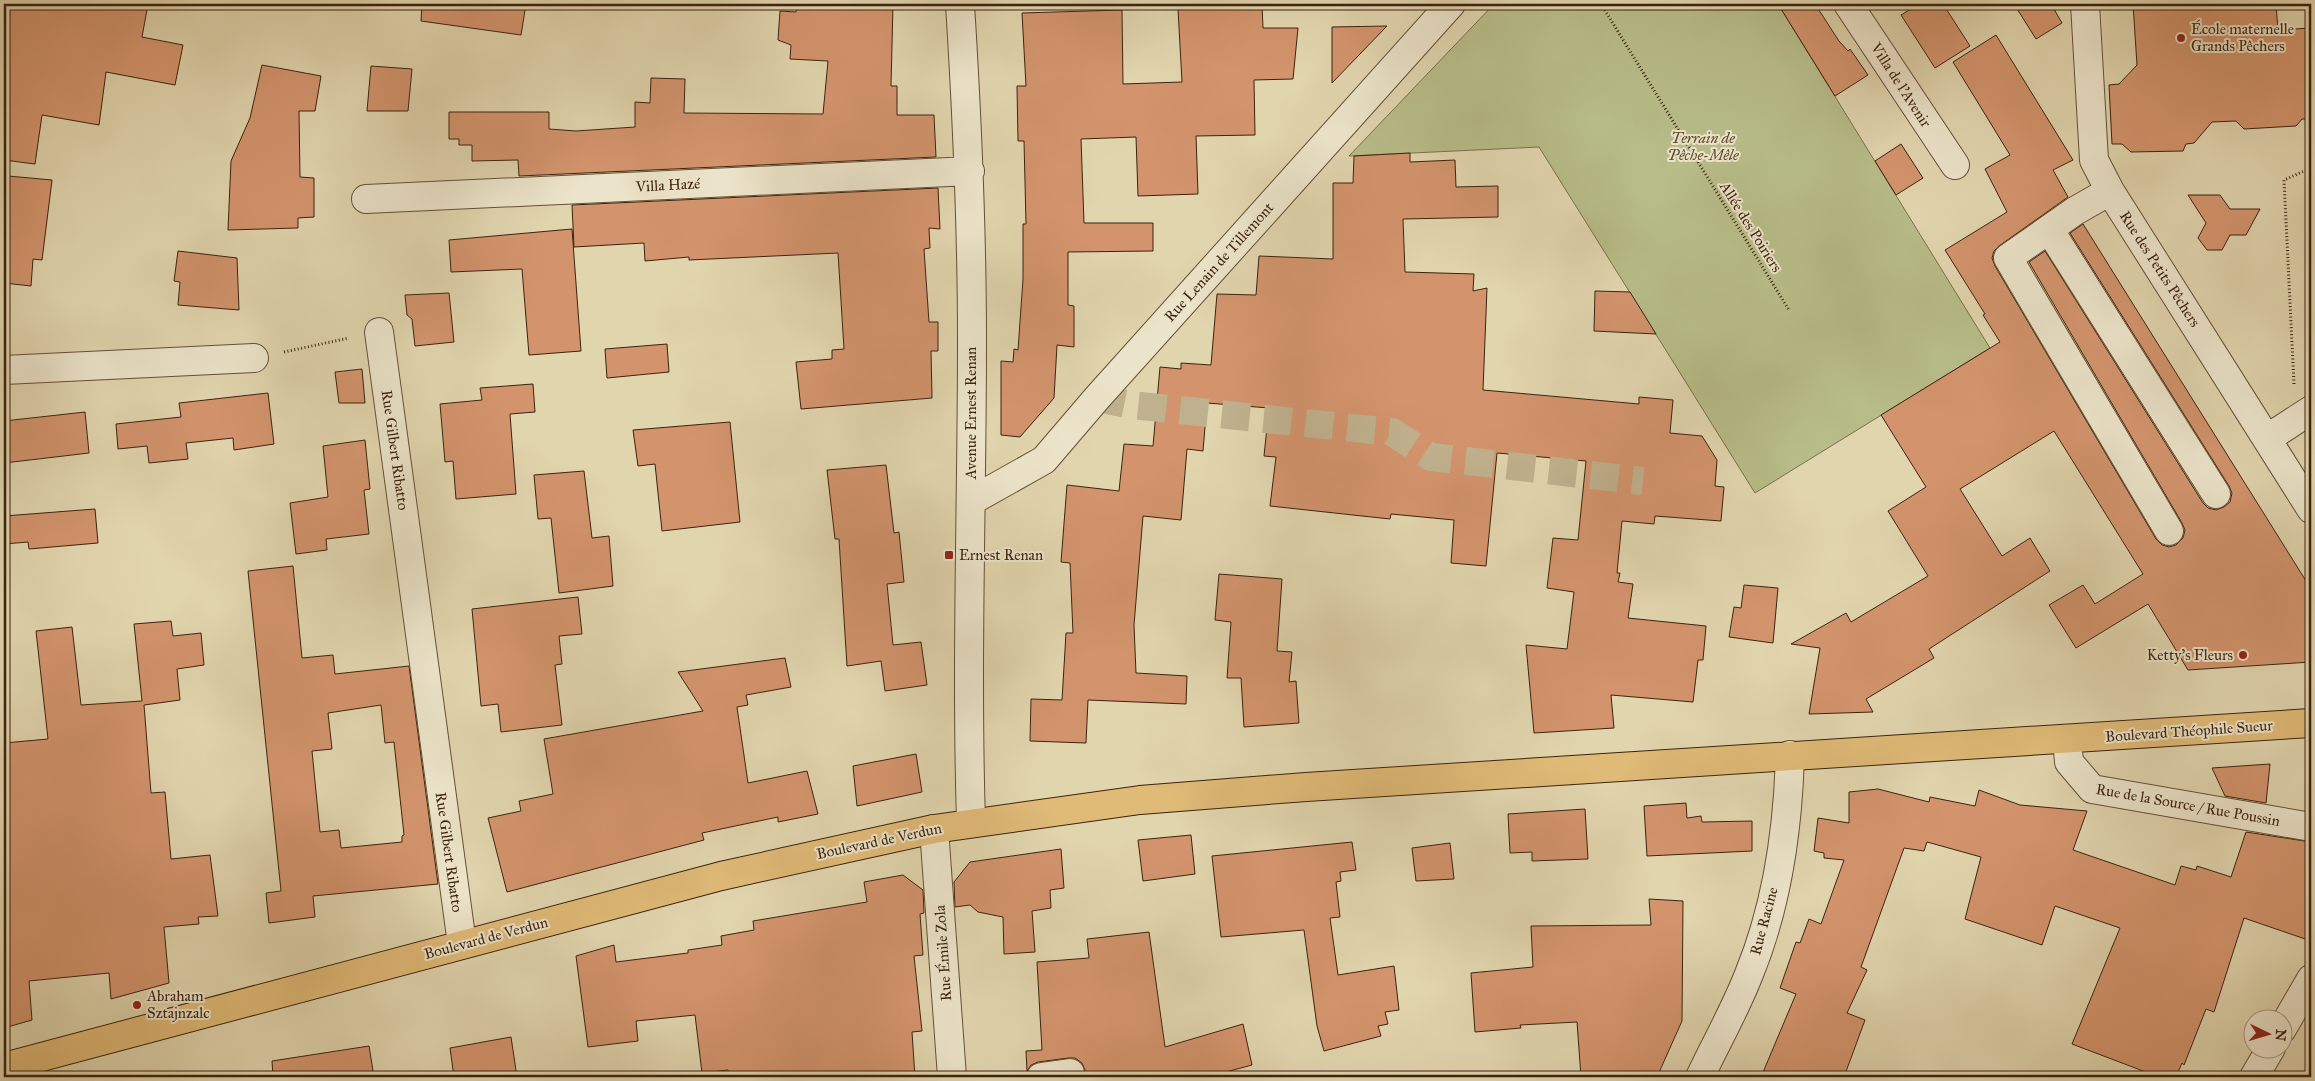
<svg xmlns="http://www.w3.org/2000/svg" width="2315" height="1081" viewBox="0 0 2315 1081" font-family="'IM FELL Great Primer',serif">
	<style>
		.green { fill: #b7bc88; stroke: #79704b }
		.building { fill: #d3946d; stroke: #3b230e; fill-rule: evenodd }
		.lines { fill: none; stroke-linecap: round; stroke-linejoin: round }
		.minor-tunnel { stroke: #c0b18e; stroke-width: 28; stroke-dasharray: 28 14; stroke-linecap: butt }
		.minor-casing { stroke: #645036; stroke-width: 30 }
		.major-casing { stroke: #3b230e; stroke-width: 30 }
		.path { stroke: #3b230e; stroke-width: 3; stroke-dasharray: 1 2.5; stroke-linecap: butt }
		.minor { stroke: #ece4ca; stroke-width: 28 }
		.major { stroke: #e0ba77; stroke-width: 28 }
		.poi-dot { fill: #8f2418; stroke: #ece4ca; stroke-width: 2 }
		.labels { text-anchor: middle; stroke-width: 4; stroke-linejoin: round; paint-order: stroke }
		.poi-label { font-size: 15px; fill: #3b230e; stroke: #ece4ca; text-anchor: start }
		.street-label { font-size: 15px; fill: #3b230e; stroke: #ece4ca }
		.park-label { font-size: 15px; font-style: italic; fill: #5a492c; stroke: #ece4ca }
	</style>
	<rect width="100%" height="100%" fill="#e1d5ae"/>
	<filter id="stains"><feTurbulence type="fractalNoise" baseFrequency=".004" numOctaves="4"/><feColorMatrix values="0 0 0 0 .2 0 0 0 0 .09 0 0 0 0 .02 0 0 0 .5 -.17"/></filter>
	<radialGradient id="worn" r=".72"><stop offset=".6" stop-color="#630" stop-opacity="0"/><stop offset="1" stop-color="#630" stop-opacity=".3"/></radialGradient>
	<!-- green -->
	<path class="green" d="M1494 4H1778L1990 348 1755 493 1539 147 1349 156Z"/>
	<!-- building -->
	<path class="building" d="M4 4H148L142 37 183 45 175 85 106 72 99 125 42 115 35 164 4 160Z
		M422 4H526L521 35 421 21Z
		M797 4H893L891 86H897V115H934L936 157 519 176 518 160 472 161V145H459V139H449V112H549V129L576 131 635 127V102L650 103 651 78 685 79 684 113 823 114 828 61 790 59 791 45 778 40 780 11 796 12Z
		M1193 4H1262L1263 28H1298L1293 79 1254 80 1255 135 1196 136 1198 194 1138 196 1136 137 1081 139 1084 223H1153V251L1068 252V305L1074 306V347L1057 345 1054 398 1020 437 1001 435V361L1013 362 1014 349 1018 350 1023 279V224H1026L1024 141H1018L1017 86H1026L1022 13 1122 10 1123 84 1182 82 1178 9H1194Z
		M1778 4H1815L1839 41 1848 51 1850 49 1868 75 1835 96Z
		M1919 4H1943L1970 46 1935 68 1901 15Z
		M2014 4H2051L2062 23 2036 39Z
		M2133 4H2276L2278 30 2311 28V119H2302L2296 126 2244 129 2236 121 2212 122 2194 143 2186 144 2183 151 2131 152 2122 144H2112L2109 85 2119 84 2137 65Z
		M1387 26 1332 83V27Z
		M1996 35 2073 160 2053 170 2068 197 1999 246 1994 251 1992 258 1995 266 2156 539 2162 545 2169 547 2176 545 2183 538 2185 530 2182 523 2029 262 2045 251 2203 503 2208 508 2216 510 2224 507 2230 502 2232 493 2229 486 2070 233 2083 224 2311 589V662L2188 670 2148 604 2076 648 2049 605 2083 585 2095 604 2143 574 2054 431 1960 489 2002 556 2030 538 2050 571 1929 649 1934 658 1866 699 1873 712 1809 714 1820 648 1791 644 1846 613 1851 622 1928 576 1888 511 1926 487 1881 415 2000 342 1983 315 1985 314 1945 250 2007 212 1985 169 2010 155 1953 62Z
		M262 65 321 76 315 111H299L300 177 314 178V217L298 218V228L228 230 231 161 250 118Z
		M371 66 412 69 408 111H367Z
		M1901 144 1923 178 1896 195 1875 161Z
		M1410 153V162L1455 160 1456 187 1498 186V217L1403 219 1405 272 1474 274 1473 291 1487 288 1483 390 1639 404V397L1673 400 1670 433 1702 436 1717 460 1715 486 1724 487 1721 521 1655 516 1654 524 1622 521 1617 573H1620L1618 582 1633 584 1628 618 1706 626 1703 660H1698L1693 702 1611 695 1614 728 1534 733 1526 645 1567 649 1574 592 1547 588 1553 538 1578 540 1586 461 1497 453 1486 566 1451 563 1454 520 1391 514 1390 519 1270 506 1276 457 1264 456 1269 408 1207 403 1203 451 1187 449 1181 520 1143 516 1134 625 1136 673 1187 676 1186 704 1088 700 1086 743 1030 741 1031 699 1062 700 1066 633H1073L1070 563 1061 562 1067 485 1119 491 1124 444 1153 446 1160 367 1181 369V363L1211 365 1217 294 1256 295 1259 256 1333 259V183H1353L1354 156Z
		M8 176 52 180 42 260 33 259 31 286 4 283V214Z
		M938 188 940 229 929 228 930 248 924 249 929 322H938V351H931L932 398 801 409 796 362 832 359V350L844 349 838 253 689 260V257L645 261 644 243 574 247 572 205Z
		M2188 195H2220L2230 209H2260L2246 235H2230L2222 250H2207L2198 238 2206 223Z
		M572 229 581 351 529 355 522 269 451 272 449 240Z
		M178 251 237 258 239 310 178 305 180 282 174 281Z
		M1595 291 1630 292 1656 334 1594 331Z
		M449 293 454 342 415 346 412 319 407 315 405 295Z
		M667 344 669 372 607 378 605 349Z
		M362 369 365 403H339L335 372Z
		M533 384 535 412 510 414 516 494 456 499 453 461 445 462 440 404 482 400 480 388Z
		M268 393 274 444 234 450 233 438 186 443 188 459 149 463 147 446 118 449 116 424 181 417 179 403Z
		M85 412 89 453 4 463V421Z
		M730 422 740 522 662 531 655 464 638 466 633 430Z
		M365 440 370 489 364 490 369 534 326 539 327 550 296 554 290 503 328 497 323 446Z
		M886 465 894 533 899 532 904 582 887 584 893 645 921 642 927 685 885 691 881 661 847 666 839 539H835L827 470Z
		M584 471 592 538 609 536 613 586 559 593 551 518 538 519 534 475Z
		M95 509 98 543 29 549 28 542 4 544V516Z
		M293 566 302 658 333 655 335 674 409 666 438 884 313 896 315 917 269 923 266 893 281 891 248 571ZM381 705 385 743 394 742 404 835 402 836V842L341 848 339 830 320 832 312 751 332 749 328 713Z
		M1219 574 1282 579 1277 651 1292 652 1289 682 1296 681 1299 723 1244 727 1241 678H1227L1231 622 1215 620Z
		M1744 585 1778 588 1773 643 1729 637 1734 607 1741 608Z
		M578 597 582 634 559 636 562 664 555 665 562 725 501 732 498 704 481 706 472 609Z
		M171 621 173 636 201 633 204 665 177 669 180 700 144 705 151 793 165 792 171 859 210 855 218 916 198 917 199 924 164 927 169 983 111 999 109 973 29 981 32 1020 4 1028V743L48 739 36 631 72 627 81 705 142 701 134 624Z
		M785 658 791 687 746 695 748 705 737 707 748 783 807 771 818 814 778 822V817L702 833 704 840 507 892 488 818 521 811 519 801 553 794 544 739 703 711 678 672Z
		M916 754 922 792 857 806 853 766Z
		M2270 764 2266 803 2225 796 2212 768Z
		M1878 789 1929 802 1930 797 1975 806 1979 790 2020 805 2087 811 2073 850 2175 885 2181 866 2196 870 2197 866 2231 877 2246 832 2311 842V941L2244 918 2214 1012 2206 1009 2184 1065 2182 1063 2176 1077H2159L2072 1044 2120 928 2055 906 2042 945 1965 919 1981 857 1927 842 1924 851 1904 848 1861 967 1867 970 1847 1013 1865 1020 1844 1077H1761L1796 994 1780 988 1796 942 1800 943 1809 919 1821 924 1844 860 1824 858V853L1814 851 1818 818 1849 823V792Z
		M1686 803 1687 818 1701 816 1702 822 1752 821V851L1647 856 1644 806Z
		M1585 809 1588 859 1532 861V852L1510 853 1508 814Z
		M1191 835 1195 874 1143 881 1138 840Z
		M1352 842 1356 870 1340 872 1341 881 1336 882 1340 917 1330 918 1338 975 1394 966 1399 1010 1385 1012 1388 1024 1378 1026 1381 1036 1324 1051 1317 1026 1304 930 1221 937 1212 856Z
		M1450 843 1454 879 1416 881 1412 848Z
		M1061 849 1064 888 1050 890 1051 908 1032 911 1035 952 1004 954 1003 917 978 912 970 905 955 907 954 882 970 862Z
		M903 875 923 890 924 913 920 914 923 955 914 956 922 1031 912 1032 915 1077H860V1073L800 1077H729L728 1070 702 1073 695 1015 636 1021 638 1041 588 1047 576 956 614 945 616 962 688 953V950L722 945 721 936 754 930 753 921 867 902 864 882Z
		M1649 899 1683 901 1682 1021 1657 1077H1581L1577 1022 1520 1025 1521 1028 1475 1032 1471 973 1533 967 1531 926 1651 925Z
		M1149 932 1165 1047 1243 1024 1252 1065 1207 1077H1085V1070L1082 1063 1075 1058H1068L1038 1062 1031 1065 1027 1071 1026 1051 1042 1050 1037 962 1089 958 1087 939Z
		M511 1037 517 1077H454L450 1048Z
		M369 1046 374 1077H273L272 1061Z"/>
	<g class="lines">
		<!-- minor-tunnel -->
		<path class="minor-tunnel" d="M1097 398 1131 405 1392 432 1431 457 1643 481"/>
		<defs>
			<path id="minor" d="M960 4C967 116 972 228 972 341 972 501 966 662 971 822
				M1848 4 1955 165
				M2085 4 2094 160 2110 191 2311 509
				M2110 191 2075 211 2008 258 2169 531
				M366 199 970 171
				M2049 229 2216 494
				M379 332 462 944
				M4 370 254 358
				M2268 438 2311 410
				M971 501 1044 460 1097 398 1451 4
				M2067 739 2069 762 2092 789 2311 827
				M934 829 952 1077
				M2282 1029 2311 979
				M1041 1077 1070 1073
				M1700 1077C1716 1043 1735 1010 1749 974 1777 906 1788 828 1790 755
				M2254 1077 2271 1048"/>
			<path id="major" d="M4 1067 721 876 934 829 1140 800 1306 787 2311 723"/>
		</defs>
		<!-- minor casing -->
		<use href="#minor" class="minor-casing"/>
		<!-- major casing -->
		<use href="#major" class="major-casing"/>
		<!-- path -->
		<path class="path" d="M1601 4 1789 310
			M284 352 349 338
			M2294 384 2284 180 2311 168"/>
		<!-- minor -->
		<use href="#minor" class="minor"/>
		<!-- major -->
		<use href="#major" class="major"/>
	</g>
	<!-- markers -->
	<g class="poi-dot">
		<circle cx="2181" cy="38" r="5"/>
		<rect x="944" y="550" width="10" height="10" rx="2.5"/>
		<circle cx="2243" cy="655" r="5"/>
		<circle cx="137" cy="1005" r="5"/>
	</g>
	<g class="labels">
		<!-- poi labels -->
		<g class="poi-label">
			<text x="2191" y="34">École maternelle<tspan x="2191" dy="17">Grands Pêchers</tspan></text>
			<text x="959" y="560">Ernest Renan</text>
			<text x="2233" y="660" text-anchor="end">Ketty's Fleurs</text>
			<text x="147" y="1001">Abraham<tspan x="147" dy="17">Sztajnzalc</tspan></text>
		</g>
		<!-- street labels -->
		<g class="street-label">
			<text transform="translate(1901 85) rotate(57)" y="5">Villa de l'Avenir</text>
			<text transform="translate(668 185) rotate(-3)" y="5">Villa Hazé</text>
			<text transform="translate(1751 227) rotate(58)" y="5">Allée des Poiriers</text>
			<text transform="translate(1219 262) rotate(-48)" y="5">Rue Lenain de Tillemont</text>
			<text transform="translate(2160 269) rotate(57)" y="5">Rue des Petits Pêchers</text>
			<text transform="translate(971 413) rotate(-90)" y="5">Avenue Ernest Renan</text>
			<text transform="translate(395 450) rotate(82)" y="5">Rue Gilbert Ribatto</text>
			<text transform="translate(2189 731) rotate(-4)" y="5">Boulevard Théophile Sueur</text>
			<text transform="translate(2188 805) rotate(10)" y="5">Rue de la Source / Rue Poussin</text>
			<text transform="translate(879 841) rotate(-12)" y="5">Boulevard de Verdun</text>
			<text transform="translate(449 852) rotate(82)" y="5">Rue Gilbert Ribatto</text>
			<text transform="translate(1764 921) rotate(-75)" y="5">Rue Racine</text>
			<text transform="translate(486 938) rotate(-15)" y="5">Boulevard de Verdun</text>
			<text transform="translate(943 953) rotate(-94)" y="5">Rue Émile Zola</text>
		</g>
		<!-- park labels -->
		<g class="park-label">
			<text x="1703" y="143">Terrain de<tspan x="1703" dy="17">Pêche-Mêle</tspan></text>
		</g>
	</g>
	<!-- margin -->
	<rect width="2315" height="1081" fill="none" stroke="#e1d5ae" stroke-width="20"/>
	<rect x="5" y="5" width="2305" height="1071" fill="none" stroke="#3b230e" stroke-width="2.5"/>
	<rect x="10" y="10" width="2295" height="1061" fill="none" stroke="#3b230e"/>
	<!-- north arrow -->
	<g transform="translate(2268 1034) rotate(95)"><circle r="24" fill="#ece4ca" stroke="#a5977f"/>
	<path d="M0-4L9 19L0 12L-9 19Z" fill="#8f2418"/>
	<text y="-8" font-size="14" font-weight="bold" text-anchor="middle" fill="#3b230e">N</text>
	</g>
	<rect width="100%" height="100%" filter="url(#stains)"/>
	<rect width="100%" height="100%" fill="url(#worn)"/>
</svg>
